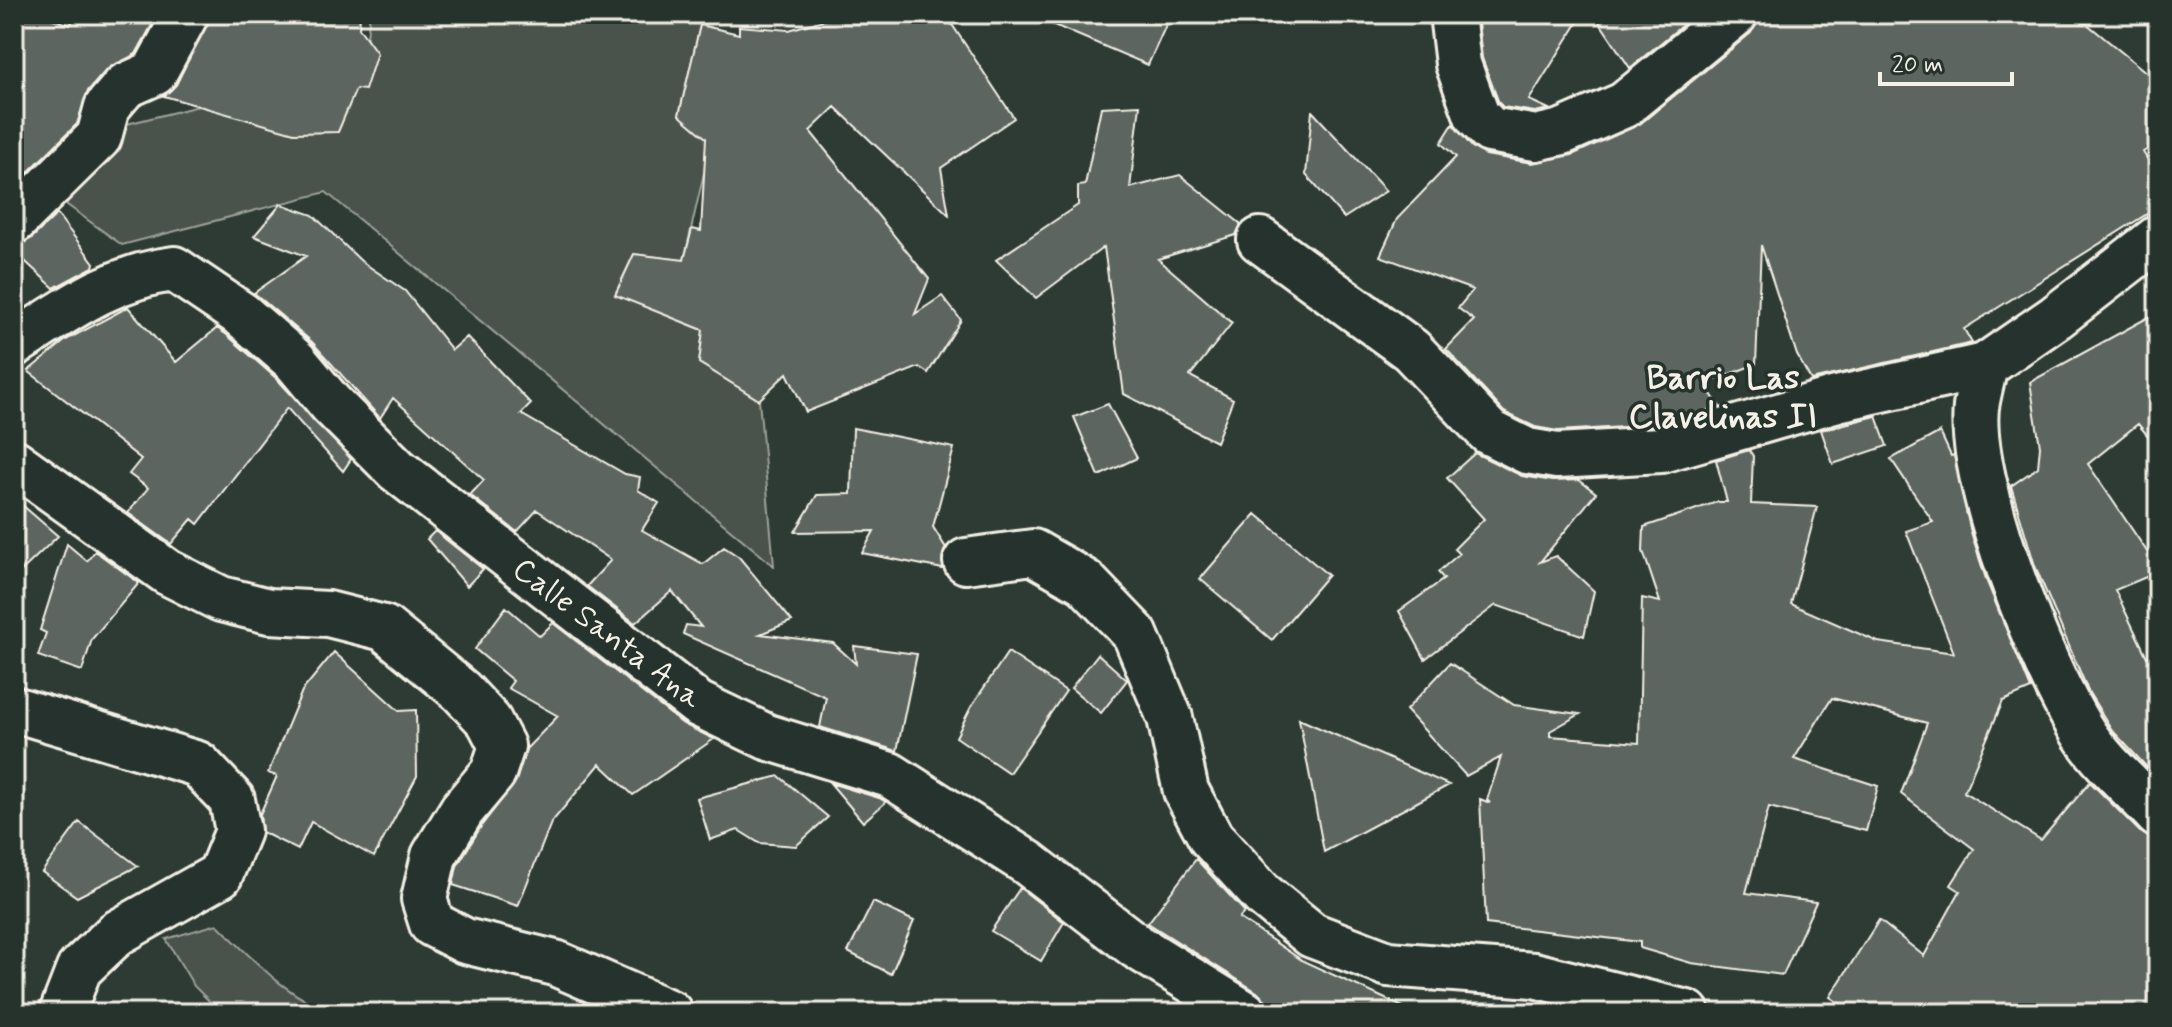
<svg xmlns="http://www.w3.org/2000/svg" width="2172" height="1027" viewBox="0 0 2172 1027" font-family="Mynerve,sans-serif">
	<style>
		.green { fill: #48524c; stroke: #9ea29a; stroke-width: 2 }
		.building { fill: #5c655e; stroke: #f4f1e8; stroke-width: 2 }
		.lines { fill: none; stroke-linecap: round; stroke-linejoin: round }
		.street-casing { stroke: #f4f1e8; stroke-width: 50 }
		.street { stroke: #26332d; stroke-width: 44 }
		.labels { text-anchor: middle; stroke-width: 7; stroke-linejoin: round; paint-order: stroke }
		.street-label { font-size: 32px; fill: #f4f1e8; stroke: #26332d }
		.neighbourhood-label { font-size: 34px; font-weight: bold; fill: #f4f1e8; stroke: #26332d }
	</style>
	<rect width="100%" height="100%" fill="#2e3b34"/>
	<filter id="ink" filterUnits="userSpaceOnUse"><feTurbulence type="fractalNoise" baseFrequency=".0125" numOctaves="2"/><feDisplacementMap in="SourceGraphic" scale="16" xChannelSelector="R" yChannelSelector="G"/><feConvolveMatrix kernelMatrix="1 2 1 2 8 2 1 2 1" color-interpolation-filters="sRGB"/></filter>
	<g filter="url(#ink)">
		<!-- green -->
		<path class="green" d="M370 14H703L679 115 713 134 684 260 634 254 615 294 703 330 699 363 759 400 774 566 326 192 122 245 59 199 111 128 363 65Z
			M217 924C252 958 288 1000 336 1013H221L194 986 166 939Z"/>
		<!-- building -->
		<path class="building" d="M14 14H40L70 25 77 14H158L136 54 106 70 88 91 77 124 14 186Z
			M211 14H360L359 28 377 53 365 90 356 89 338 132 294 133 164 96 176 85Z
			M844 14H945L1014 118 941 168 949 215 835 107 810 131 929 279 915 314 942 296 961 320 928 373 919 367 806 412 787 373 759 400 699 363 703 330 615 295 634 254 684 260 692 229 701 231 706 138 679 115 700 25 739 34V26L789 30Z
			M1028 14H1171L1148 65Z
			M1477 14H1583L1529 100 1549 109 1535 112 1503 107 1499 103 1482 58Z
			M1594 14H1696L1630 68Z
			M1759 14H2075L2158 82V143L2143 152 2158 176V207L1964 329 1972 343 1811 380 1797 355 1761 245 1756 364 1704 384 1720 407 1657 425 1558 431 1535 427 1504 412 1446 349 1474 320 1458 308 1473 290 1380 256 1397 219 1456 157 1441 143 1453 124 1472 147 1486 155 1532 163 1572 155 1640 124 1751 33Z
			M1140 105 1130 188 1180 175 1241 224 1236 235 1158 259 1232 323 1190 376 1233 399 1216 442 1124 394 1104 247 1036 298 996 260 1078 205V186L1085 185 1101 107Z
			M1312 111 1386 191 1344 218 1306 175Z
			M281 204 313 215 361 261 405 291 452 350 467 337 531 404 521 414 625 474 640 477 638 490 659 503 642 530 703 564 724 547 739 557 792 621 760 634 833 643 856 664 854 646 917 654 897 751 820 727 826 697 683 634 686 625 701 627 672 591 635 623 587 586 611 560 537 510 517 532 470 495 484 480 393 398 380 418 312 342 254 293 306 256 254 236Z
			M57 214 94 263 93 267 54 288 14 251V245L31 239Z
			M128 307 176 362 217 328 227 335 277 379 351 459 343 471 287 408 198 524 192 519 171 544 128 513 148 488 129 474 141 459 28 371 66 340Z
			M2158 312V448L2138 424 2088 464 2158 568V572L2115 590 2147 657 2158 650V779L2112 730 2089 693 2035 566 2011 486 2038 467 2040 446 2030 382Z
			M1108 404 1137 458 1099 476 1074 417Z
			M1876 416 1887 446 1833 464 1821 430Z
			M853 428 954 448 933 527 946 548 943 569 862 553 874 531 795 532 817 495 851 494Z
			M1940 432 1951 456 1954 455 1971 533 1987 582 2031 689 2003 701 1964 792 2041 840 2090 782 2140 832 2158 839V1013H1854L1830 997 1879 920 1924 956 1960 891 1951 885 1974 849 1901 794 1927 723 1832 698 1794 759 1878 786 1866 831 1769 807 1746 893 1816 902 1783 975 1691 963 1640 948V942L1486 924 1480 799 1490 803 1487 800 1501 757 1466 776 1406 710 1450 663 1514 705 1580 714 1550 731V736L1639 743 1642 598 1660 602 1643 551 1644 527 1717 502H1727L1716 460 1749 450 1753 456 1751 504 1817 507 1791 604 1878 642 1954 653 1906 531 1933 522 1891 459Z
			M1475 453 1522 476 1553 481 1579 480 1596 493 1540 562 1556 556 1594 591 1584 636 1496 605 1425 659 1399 611 1444 579 1438 572 1459 554 1454 549 1484 519 1447 478Z
			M14 498 58 536 14 578Z
			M1256 514 1328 575 1272 640 1200 579Z
			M435 531 483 569 467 586 427 539Z
			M67 544 87 561 95 551 139 583 92 639 82 671 38 656 46 633 40 630Z
			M506 607 540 636 553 623 683 724 714 739 633 795 600 764 551 823 518 906 453 885 457 866 482 825 516 781 526 749 558 716 508 688 513 681 475 649Z
			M334 652 399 711 416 710 417 776 374 857 311 822 298 850 262 832 260 814 277 776 268 773 302 691Z
			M1008 652 1066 691 1009 773 956 737 971 707Z
			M1098 654 1127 680 1101 713 1071 688Z
			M1299 719 1449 785 1324 852Z
			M779 776 828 817 796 846 759 843 738 830 710 840 697 798Z
			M830 783 879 798 886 802 863 822Z
			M79 822 138 866 77 897 42 872Z
			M1196 859 1245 912 1239 918 1303 961 1416 1013H1269L1266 1001 1257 992 1148 923Z
			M1020 888 1064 922 1041 961 991 931Z
			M873 902 914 921 891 974 848 952Z"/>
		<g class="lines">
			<defs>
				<path id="street" d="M1452 14 1458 64 1477 116 1490 130 1536 138 1562 132 1624 105 1735 14
					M14 221 99 137 107 107 125 86 154 73 186 14
					M2158 238 2056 317 1985 366C1982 379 1978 394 1976 407 1968 483 2042 669 2084 734 2103 763 2134 789 2158 815
					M1260 240 1411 350 1489 432 1527 451 1557 456 1661 450 1837 399 1985 366
					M14 344C67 310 110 277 174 269L242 315 295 361 331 404 397 470 698 704 767 737 890 775 1028 863 1136 946 1244 1013
					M14 462 167 572 221 599 269 611 328 614 384 628 461 691 489 721 502 746 493 773 462 810 434 856 424 899 432 924 465 941 555 963 670 1013
					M966 561 1033 552 1085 582 1135 634 1170 718 1186 791 1211 838 1263 895 1312 935 1388 964 1534 975 1687 1013
					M14 709 198 764 232 800 238 831 220 875 117 933 79 969 62 1013"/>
			</defs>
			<!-- street casing -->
			<use href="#street" class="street-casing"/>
			<!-- street -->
			<use href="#street" class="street"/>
		</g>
	</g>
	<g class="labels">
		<!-- street labels -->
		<g class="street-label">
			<text transform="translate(608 632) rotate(37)" y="11">Calle Santa Ana</text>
		</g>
		<!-- neighbourhood labels -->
		<g class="neighbourhood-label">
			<text x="1723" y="388">Barrio Las<tspan x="1723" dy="39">Clavelinas II</tspan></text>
		</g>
	</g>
	<!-- margin -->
	<rect width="2172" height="1027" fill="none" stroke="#26332d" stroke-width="48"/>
	<rect x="24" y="24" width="2124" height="979" fill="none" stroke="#f4f1e8" stroke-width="3" filter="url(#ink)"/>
	<!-- scale -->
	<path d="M1880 72v12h132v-12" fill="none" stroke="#f4f1e8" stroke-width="4"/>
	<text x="1892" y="72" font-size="24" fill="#f4f1e8" stroke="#26332d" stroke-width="6" paint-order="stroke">20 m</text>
</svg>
